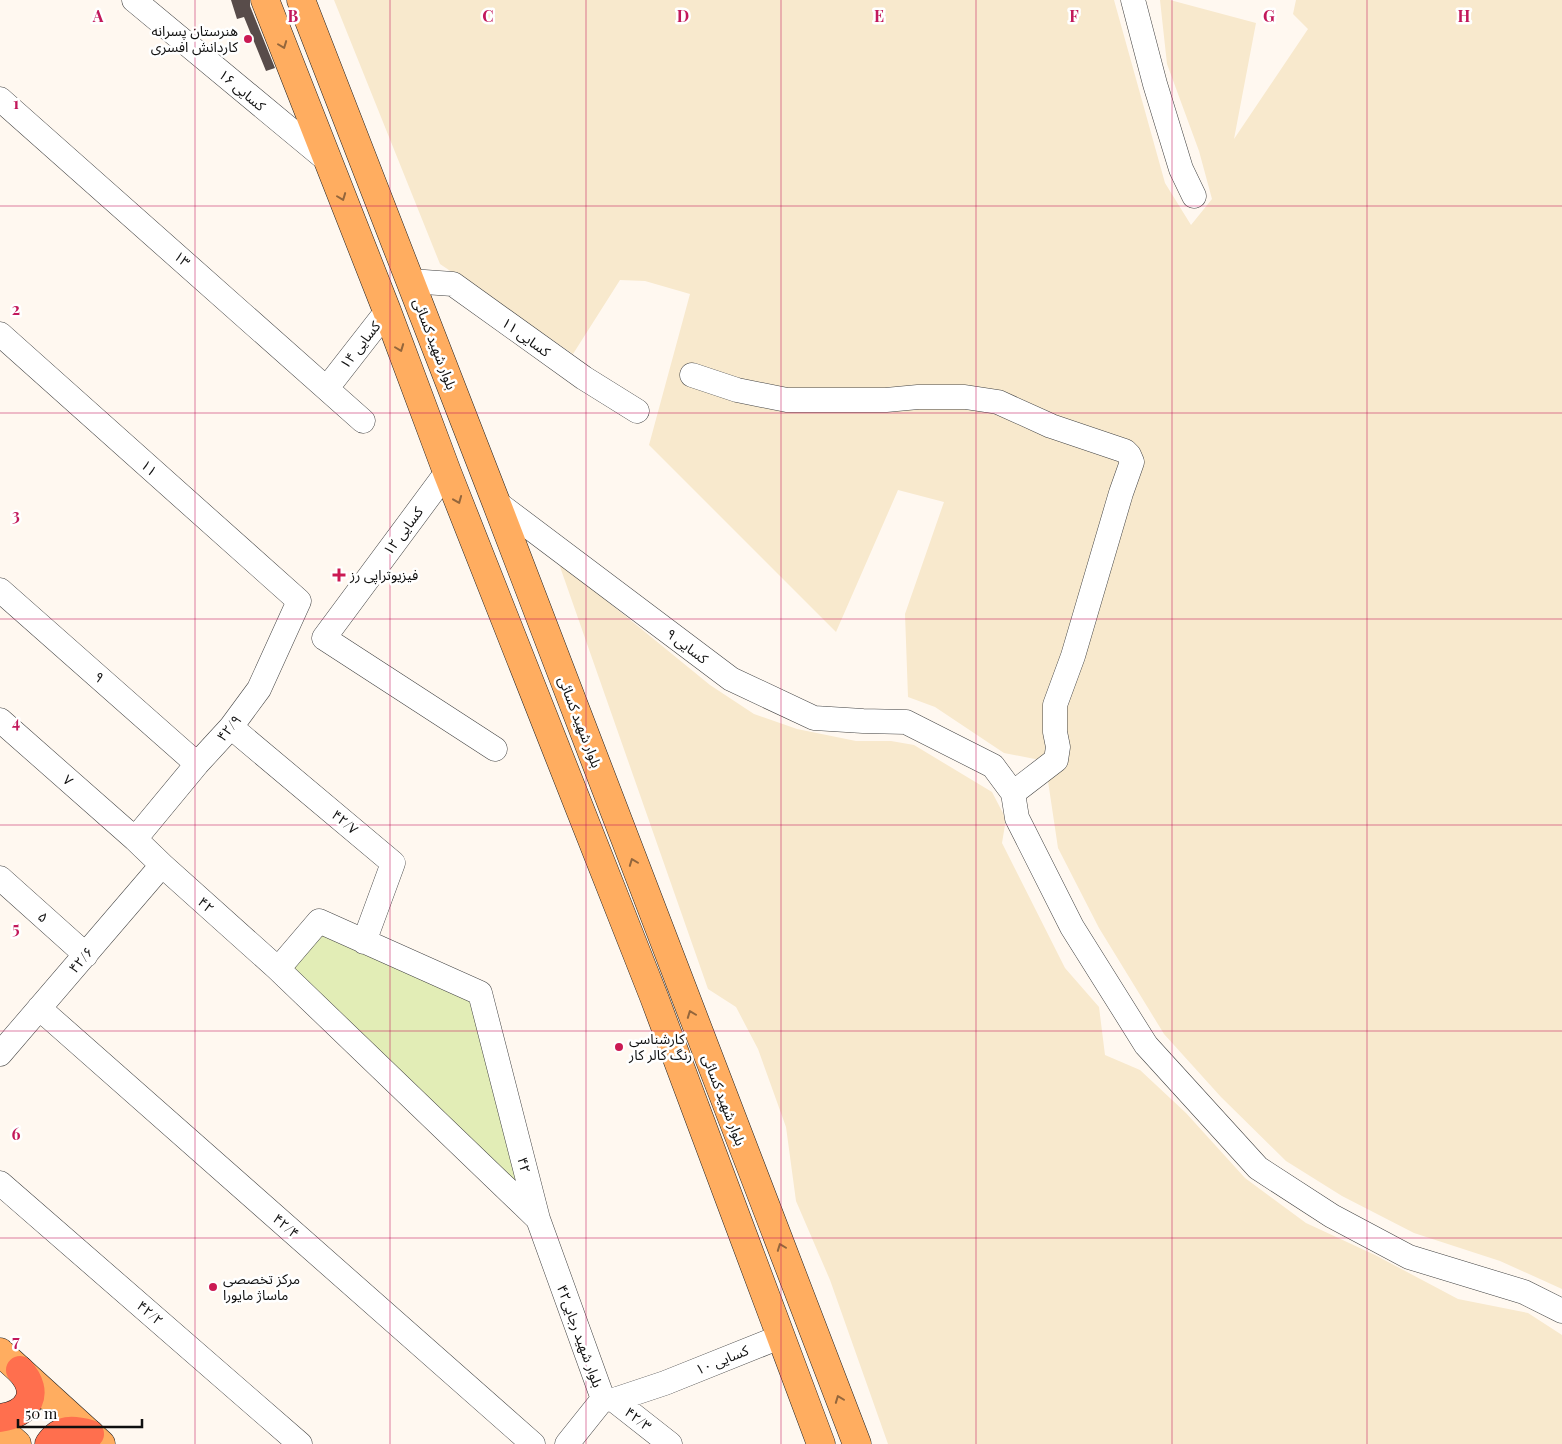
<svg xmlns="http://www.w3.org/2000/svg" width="1562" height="1444" viewBox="0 0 1562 1444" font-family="'Playfair Display','Noto Sans Arabic',serif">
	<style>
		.farmland { fill: #f8e9cd }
		.green { fill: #e2edb6 }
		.building { fill: #584c4a }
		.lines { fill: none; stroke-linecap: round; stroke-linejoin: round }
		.minor-casing { stroke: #424242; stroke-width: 25 }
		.major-casing { stroke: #202020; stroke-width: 29 }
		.highway-casing { stroke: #202020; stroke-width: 29 }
		.minor { stroke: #fff; stroke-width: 24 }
		.major { stroke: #ffad60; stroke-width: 28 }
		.highway { stroke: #ff6f4e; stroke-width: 28 }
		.oneway { stroke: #93663c }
		.grid { fill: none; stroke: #c2185b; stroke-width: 1; stroke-opacity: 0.55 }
		.poi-dot { fill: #cb1a53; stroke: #fff; stroke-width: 2 }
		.labels { text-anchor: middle; stroke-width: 5; stroke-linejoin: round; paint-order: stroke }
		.poi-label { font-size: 14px; fill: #0f0f0f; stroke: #fff; text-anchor: start }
		.street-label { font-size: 14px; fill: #0f0f0f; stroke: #fff }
		.grid-label { font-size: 16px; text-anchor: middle; font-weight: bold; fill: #c2185b; stroke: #fff; stroke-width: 5; stroke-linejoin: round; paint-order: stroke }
	</style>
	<rect width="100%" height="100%" fill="#fff8f0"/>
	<!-- farmland -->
	<path class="farmland" d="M334 0H1114L1165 183 1191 225 1212 199 1199 151 1167 64 1160 0H1170L1256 23 1234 139 1308 29 1293 14 1296 0H1562V1289L1500 1261 1414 1233 1342 1196 1286 1161 1221 1097 1164 1034 1099 928 1058 848 1045 761 1004 753 935 707 908 697 905 614 944 502 898 490 836 632 649 445 690 294 645 281 620 280 573 354 440 264Z
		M558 561 710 685 754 714 797 729 856 741H891L914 745 992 792 1006 819 1002 843 1065 968 1099 1007 1105 1055 1140 1070 1186 1113 1245 1178 1306 1223 1375 1255 1458 1299 1528 1313 1562 1335V1444H888L830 1280 796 1201 786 1127 758 1049 736 1007 708 989Z"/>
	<!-- green -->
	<path class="green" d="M319 932 475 999 519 1185 291 969Z"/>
	<!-- building -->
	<path class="building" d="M231 0H250V6L275 68 266 71 244 17 237 19Z"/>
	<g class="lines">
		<defs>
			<path id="minor" d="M134 0 328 161
				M1133 0 1155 84 1181 169 1194 196
				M0 99 363 421
				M410 281 453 284 584 378 637 411
				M0 334 299 601 259 689 231 727 197 764 135 839
				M692 375 737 390 787 400H886L918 397H965L998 402 1051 426 1125 451 1129 455 1132 462 1121 493 1073 656 1055 705V732L1058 747 1056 760 1013 793
				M334 379 387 311
				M447 472 324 638 495 749
				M496 502 731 679 814 718 863 721 906 722 993 766 1013 793 1017 818 1072 927 1146 1045 1258 1168 1332 1216 1409 1257 1524 1292 1562 1311
				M0 590 197 764
				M0 720 135 839 162 865 278 969 538 1219
				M231 727 393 863 364 942
				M0 878 86 955
				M278 969 319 921 480 993 538 1219 603 1399 567 1444
				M39 1008 533 1444
				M0 1054 162 865
				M0 1183 300 1444
				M603 1399 614 1400 670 1444
				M614 1400 665 1383 780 1337"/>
			<path id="major" d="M265 0 387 311 447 472 654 997 821 1444
				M301 0 496 502 857 1444
				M0 1352 101 1444
				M0 1429 17 1444"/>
			<path id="highway" d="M0 1418C29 1414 41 1393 20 1370
				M49 1444C60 1428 73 1429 90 1434"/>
		</defs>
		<!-- minor casing -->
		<use href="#minor" class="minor-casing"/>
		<!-- major casing -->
		<use href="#major" class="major-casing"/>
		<!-- highway casing -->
		<use href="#highway" class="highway-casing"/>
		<!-- minor -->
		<use href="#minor" class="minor"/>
		<!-- major -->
		<use href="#major" class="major"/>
		<!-- highway -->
		<use href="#highway" class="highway"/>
	</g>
	<!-- one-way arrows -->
	<defs><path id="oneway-chevron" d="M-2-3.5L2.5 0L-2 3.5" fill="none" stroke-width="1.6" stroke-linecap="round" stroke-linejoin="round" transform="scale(1.25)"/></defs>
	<g class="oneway">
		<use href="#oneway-chevron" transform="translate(283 45) rotate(69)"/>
		<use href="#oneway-chevron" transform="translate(342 197) rotate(69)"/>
		<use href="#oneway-chevron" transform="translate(400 348) rotate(69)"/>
		<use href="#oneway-chevron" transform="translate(458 500) rotate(68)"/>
		<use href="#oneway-chevron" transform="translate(633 862) rotate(-111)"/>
		<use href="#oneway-chevron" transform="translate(691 1014) rotate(-111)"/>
		<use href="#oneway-chevron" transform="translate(781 1247) rotate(-111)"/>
		<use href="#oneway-chevron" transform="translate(839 1399) rotate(-111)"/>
	</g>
	<!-- grid -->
	<path class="grid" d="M195 0V1444M390 0V1444M586 0V1444M781 0V1444M976 0V1444M1172 0V1444M1367 0V1444M0 206H1562M0 413H1562M0 619H1562M0 825H1562M0 1031H1562M0 1238H1562"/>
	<!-- markers -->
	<g class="poi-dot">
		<circle cx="248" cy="39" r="5"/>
		<path d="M336.5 567.5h5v5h5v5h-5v5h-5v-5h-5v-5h5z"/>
		<circle cx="619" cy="1047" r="5"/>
		<circle cx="213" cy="1287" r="5"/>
	</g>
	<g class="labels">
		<!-- poi labels -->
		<g class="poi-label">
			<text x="238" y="36" text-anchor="end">هنرستان پسرانه<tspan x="238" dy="16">کاردانش افسری</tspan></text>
			<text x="350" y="580">فیزیوتراپی رز</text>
			<text x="629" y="1044">کارشناسی<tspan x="629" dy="16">رنگ کالر کار</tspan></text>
			<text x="223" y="1284">مرکز تخصصی<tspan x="223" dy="16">ماساژ مایورا</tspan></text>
		</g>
		<!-- street labels -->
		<g class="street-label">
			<text transform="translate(242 90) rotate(40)" y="5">۱۶ کسایی</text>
			<text transform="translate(182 259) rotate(41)" y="5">۱۳</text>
			<text transform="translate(526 337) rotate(36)" y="5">۱۱ کسایی</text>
			<text transform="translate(435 344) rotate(69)" y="5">بلوار شهید کسائی</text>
			<text transform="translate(360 345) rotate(-52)" y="5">۱۴ کسایی</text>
			<text transform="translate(149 468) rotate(42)" y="5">۱۱</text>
			<text transform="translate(403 531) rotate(-53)" y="5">۱۲ کسایی</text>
			<text transform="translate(687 646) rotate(37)" y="5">۹ کسایی</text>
			<text transform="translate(99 677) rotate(41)" y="5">۹</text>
			<text transform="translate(580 722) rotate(69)" y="5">بلوار شهید کسائی</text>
			<text transform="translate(229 728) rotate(-50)" y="5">۴۲/۹</text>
			<text transform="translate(68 780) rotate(41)" y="5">۷</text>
			<text transform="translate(345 822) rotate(40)" y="5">۴۲/۷</text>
			<text transform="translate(206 905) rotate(42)" y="5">۴۲</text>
			<text transform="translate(43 917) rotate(42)" y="5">۵</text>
			<text transform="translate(81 960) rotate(-49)" y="5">۴۲/۶</text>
			<text transform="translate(724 1100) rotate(69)" y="5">بلوار شهید کسائی</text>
			<text transform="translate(524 1165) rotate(76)" y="5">۴۲</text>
			<text transform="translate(286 1226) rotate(41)" y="5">۴۲/۴</text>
			<text transform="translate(150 1313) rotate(41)" y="5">۴۲/۲</text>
			<text transform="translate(580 1336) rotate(70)" y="5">بلوار شهید رجایی۴۲</text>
			<text transform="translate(722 1360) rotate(-22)" y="5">۱۰ کسایی</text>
			<text transform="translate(638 1419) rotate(38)" y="5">۴۲/۳</text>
		</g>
	</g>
	<g class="grid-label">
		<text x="98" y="22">A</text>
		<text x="293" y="22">B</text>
		<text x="488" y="22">C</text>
		<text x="683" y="22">D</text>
		<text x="879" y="22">E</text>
		<text x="1074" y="22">F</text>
		<text x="1269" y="22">G</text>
		<text x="1464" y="22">H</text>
		<text x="16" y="109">1</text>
		<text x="16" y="315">2</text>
		<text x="16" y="521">3</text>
		<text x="16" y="728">4</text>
		<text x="16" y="934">5</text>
		<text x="16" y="1140">6</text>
		<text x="16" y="1347">7</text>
	</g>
	<!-- scale -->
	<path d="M18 1419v8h124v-8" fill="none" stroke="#0f0f0f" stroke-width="2.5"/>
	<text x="25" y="1419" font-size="15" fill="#0f0f0f" stroke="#ffffff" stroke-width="4" paint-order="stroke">50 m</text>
</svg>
